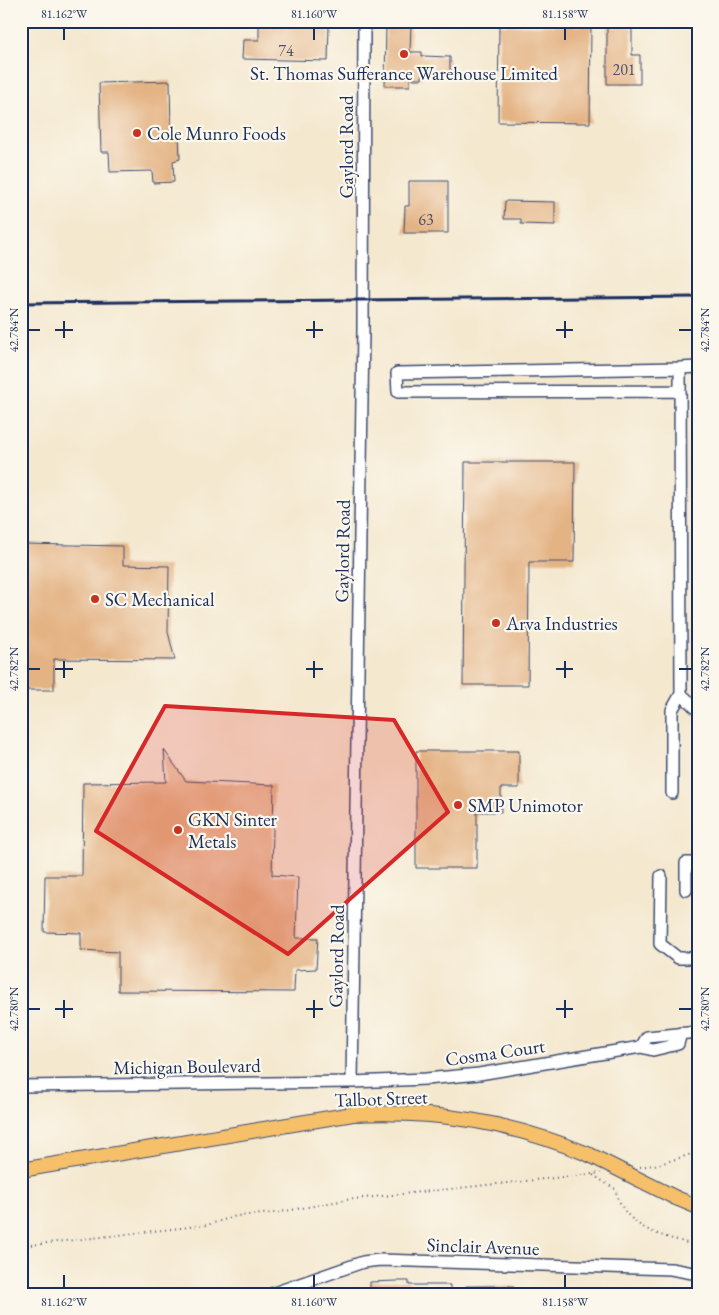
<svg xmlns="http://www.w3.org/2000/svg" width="719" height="1315" viewBox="0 0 719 1315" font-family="'EB Garamond',serif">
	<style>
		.building { fill: #e4b384 }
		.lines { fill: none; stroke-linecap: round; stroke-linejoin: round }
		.minor-casing { stroke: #3c4b6f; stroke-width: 14 }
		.major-casing { stroke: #3c4b6f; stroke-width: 16 }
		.path { stroke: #3c4b6f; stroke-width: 2; stroke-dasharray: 1 4; stroke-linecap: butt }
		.minor { stroke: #fff; stroke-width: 11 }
		.major { stroke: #f6c06b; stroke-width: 14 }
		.rail { stroke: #1b2f5e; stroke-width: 3 }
		.major-bridge-casing { stroke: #3c4b6f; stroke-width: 16; stroke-linecap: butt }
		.major-bridge { stroke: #f6c06b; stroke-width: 14 }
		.marked { fill: #d62828; fill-opacity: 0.2; stroke: #d62828; stroke-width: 4; stroke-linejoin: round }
		.ticks { fill: none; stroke: #1b2f5e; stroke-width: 2 }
		.poi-dot { fill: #c8321e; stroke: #fbf7ec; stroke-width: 2 }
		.labels { text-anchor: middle; stroke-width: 4.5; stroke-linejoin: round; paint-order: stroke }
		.number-label { font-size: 16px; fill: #4d5068 }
		.poi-label { font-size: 19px; fill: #1b2f5e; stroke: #fbf7ec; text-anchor: start }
		.street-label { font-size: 19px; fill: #1b2f5e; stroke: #fbf7ec }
		.neatline { fill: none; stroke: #1b2f5e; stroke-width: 2 }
		.ticks-label { font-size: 12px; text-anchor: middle; fill: #1b2f5e }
	</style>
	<rect width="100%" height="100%" fill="#fbf7ec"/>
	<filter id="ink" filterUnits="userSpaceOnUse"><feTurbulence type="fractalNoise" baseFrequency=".02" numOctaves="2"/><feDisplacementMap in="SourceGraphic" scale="10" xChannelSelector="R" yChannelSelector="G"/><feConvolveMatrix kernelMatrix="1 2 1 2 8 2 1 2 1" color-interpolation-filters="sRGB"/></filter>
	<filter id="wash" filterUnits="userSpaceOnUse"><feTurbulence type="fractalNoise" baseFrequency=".0096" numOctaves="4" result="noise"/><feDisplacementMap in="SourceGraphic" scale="20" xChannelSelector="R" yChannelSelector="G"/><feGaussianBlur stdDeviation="1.12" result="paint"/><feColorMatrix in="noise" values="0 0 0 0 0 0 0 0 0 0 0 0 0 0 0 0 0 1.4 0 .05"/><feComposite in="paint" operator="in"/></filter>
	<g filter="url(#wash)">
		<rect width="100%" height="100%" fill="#f4e8cf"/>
		<g id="blocks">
			<!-- building -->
			<path class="building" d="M259 23 329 25 328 61 242 59 243 40H259Z
				M386 23H411L410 52H422V56L450 57V74H422V79H410V86H385Z
				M499 25 591 26 590 123 498 122Z
				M607 27H632V55H640V84H607Z
				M170 81 171 131 179 134 180 159 173 161 174 182 153 183 152 171 110 172 109 152H101L99 83Z
				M409 181H448V233H404L405 206H409Z
				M505 201 555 202V225L521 224V219H504Z
				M465 462H575L574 562H529L528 685H463Z
				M21 544 123 546V565L169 566 168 632 175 660 54 659V690H21Z
				M164 750 186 781 274 785 272 875 298 877 296 938H318L316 969 295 970 294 992 118 991V952L81 950V933L44 932 45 876H82L83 783 166 782Z
				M416 751H519V788H501V812H477V868H416Z
				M397 1281H409V1285H450V1294H370V1282Z
				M466 1286H514V1294H466Z"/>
		</g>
	</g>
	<g filter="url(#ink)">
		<use href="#blocks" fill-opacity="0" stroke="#3c4b6f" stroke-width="1"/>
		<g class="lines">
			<defs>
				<path id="minor" d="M698 367 680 368 681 694 698 710
					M680 368 397 373 398 392 680 391
					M672 793V710L681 694
					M661 876 660 944 678 958H698
					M686 890V863H698
					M641 1047 647 1037 698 1032
					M352 1082 363 330 364 21
					M21 1086 352 1082 426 1079 479 1074 641 1047 653 1050 678 1044 681 1033
					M271 1294 363 1262 380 1260 671 1269 698 1274"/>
				<path id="major" d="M21 1170 353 1114C439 1110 510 1122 590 1155
					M676 1198 698 1207"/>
			</defs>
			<!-- minor casing -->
			<use href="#minor" class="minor-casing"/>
			<!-- major casing -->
			<use href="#major" class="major-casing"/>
			<!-- path -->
			<path class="path" d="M640 1167 660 1164 698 1152
				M593 1175 615 1189C626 1231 661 1235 698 1246L695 1262
				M21 1246 207 1225 236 1216 275 1213 345 1200 601 1173"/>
			<!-- minor -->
			<use href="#minor" class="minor"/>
			<!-- major -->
			<use href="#major" class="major"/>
			<!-- rail -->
			<path class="rail" d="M21 303 698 297"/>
			<defs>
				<path id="major-bridge" d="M590 1155 676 1198"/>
			</defs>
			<!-- major-bridge casing -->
			<use href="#major-bridge" class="major-bridge-casing"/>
			<!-- major-bridge -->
			<use href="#major-bridge" class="major-bridge"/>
		</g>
	</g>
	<!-- marked area -->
	<path class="marked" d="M165 706 394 720 448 812 288 954 96 831Z"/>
	<!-- ticks -->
	<path class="ticks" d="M64 28V40M314 28V40M565 28V40M64 321V338M314 321V338M565 321V338M28 330H40M55 330H73M306 330H323M556 330H573M679 330H692M64 661V678M314 661V678M565 661V678M28 669H40M55 669H73M306 669H323M556 669H573M679 669H692M64 1000V1018M314 1000V1018M565 1000V1018M28 1009H40M55 1009H73M306 1009H323M556 1009H573M679 1009H692M64 1275V1288M314 1275V1288M565 1275V1288"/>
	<!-- markers -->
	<g class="poi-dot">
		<circle cx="404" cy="54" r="5"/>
		<circle cx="137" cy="133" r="5"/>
		<circle cx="95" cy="599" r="5"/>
		<circle cx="496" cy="623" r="5"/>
		<circle cx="458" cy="805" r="5"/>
		<circle cx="178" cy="830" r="5"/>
	</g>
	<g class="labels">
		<!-- number labels -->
		<g class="number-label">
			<text x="286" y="56">74</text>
			<text x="624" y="75">201</text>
			<text x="426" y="225">63</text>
		</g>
		<!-- poi labels -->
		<g class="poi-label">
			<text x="404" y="80" text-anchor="middle">St. Thomas Sufferance Warehouse Limited</text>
			<text x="147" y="140">Cole Munro Foods</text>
			<text x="105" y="606">SC Mechanical</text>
			<text x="506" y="630">Arva Industries</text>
			<text x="468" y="812">SMP Unimotor</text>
			<text x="188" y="826">GKN Sinter<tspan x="188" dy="22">Metals</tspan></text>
		</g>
		<!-- street labels -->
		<g class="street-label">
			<text transform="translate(346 147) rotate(-90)" y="7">Gaylord Road</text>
			<text transform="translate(342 551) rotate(-89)" y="7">Gaylord Road</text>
			<text transform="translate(336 956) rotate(-89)" y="7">Gaylord Road</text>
			<text transform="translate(495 1052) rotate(-8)" y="7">Cosma Court</text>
			<text transform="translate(187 1066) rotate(-1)" y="7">Michigan Boulevard</text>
			<text transform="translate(381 1098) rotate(-2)" y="7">Talbot Street</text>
			<text transform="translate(483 1246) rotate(2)" y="7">Sinclair Avenue</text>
		</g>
	</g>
	<!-- margin -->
	<rect width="719" height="1315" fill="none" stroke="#fbf7ec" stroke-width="55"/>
	<rect x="28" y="28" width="664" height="1260" class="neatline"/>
	<g class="ticks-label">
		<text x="64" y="18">81.162°W</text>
		<text x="314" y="18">81.160°W</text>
		<text x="565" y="18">81.158°W</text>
		<text transform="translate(14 330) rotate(-90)" y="4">42.784°N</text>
		<text transform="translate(705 330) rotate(-90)" y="4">42.784°N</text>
		<text transform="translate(14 669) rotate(-90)" y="4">42.782°N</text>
		<text transform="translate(705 669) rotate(-90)" y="4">42.782°N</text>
		<text transform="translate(14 1009) rotate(-90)" y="4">42.780°N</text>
		<text transform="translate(705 1009) rotate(-90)" y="4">42.780°N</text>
		<text x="64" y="1306">81.162°W</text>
		<text x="314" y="1306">81.160°W</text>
		<text x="565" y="1306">81.158°W</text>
	</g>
</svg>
